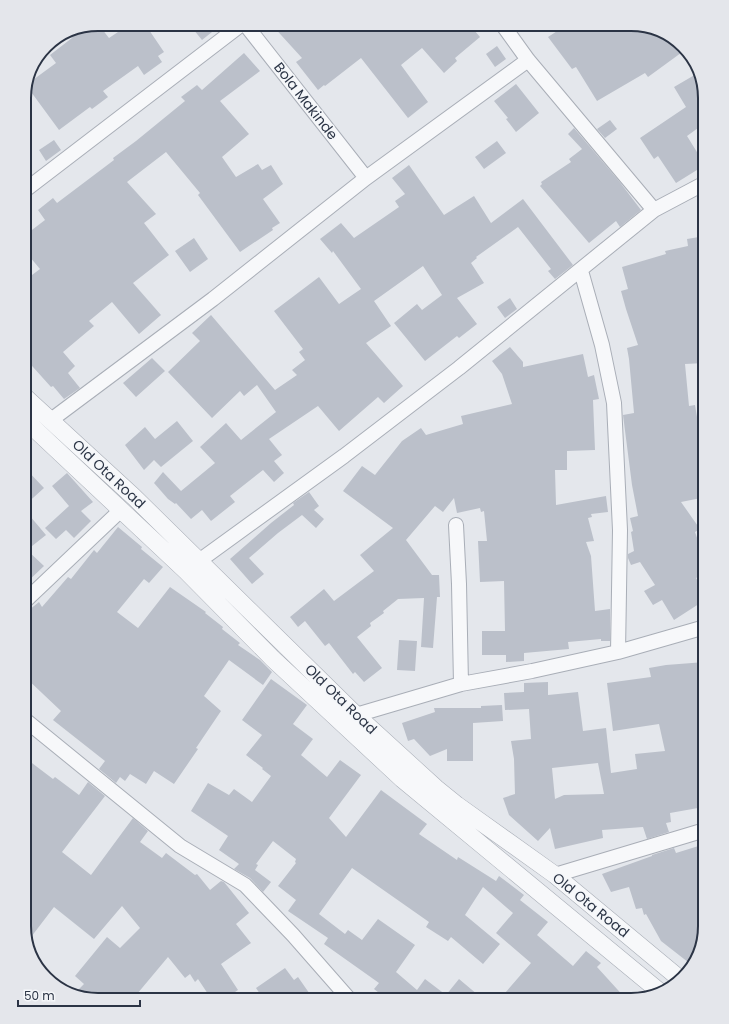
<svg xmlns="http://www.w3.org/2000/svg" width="729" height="1024" viewBox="0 0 729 1024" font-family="Poppins,sans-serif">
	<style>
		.building { fill: #bbc0ca; fill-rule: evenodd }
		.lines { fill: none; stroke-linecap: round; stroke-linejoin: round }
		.minor-casing { stroke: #a9aeb7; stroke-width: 16 }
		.tertiary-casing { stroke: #a9aeb7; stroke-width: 18 }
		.minor { stroke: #f7f8fa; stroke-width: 14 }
		.tertiary { stroke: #f7f8fa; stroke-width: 17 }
		.labels { text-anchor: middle; stroke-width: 3; stroke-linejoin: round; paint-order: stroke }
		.street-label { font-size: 14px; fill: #2b3445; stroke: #f4f6f9 }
		.rim { fill: none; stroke: #2b3445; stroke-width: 2 }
	</style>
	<rect width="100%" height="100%" fill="#e4e7ec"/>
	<!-- building -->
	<path class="building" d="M98 24 109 38 130 24H145L164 52 158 56 162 62 144 75 138 66 103 91 108 97 92 109 90 107 59 130 26 85 56 63 50 55 72 38 69 35Z
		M189 24H222L202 40Z
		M271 24H469L480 37 455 58 457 61 444 73 422 48 401 65 428 102 408 118 361 58 325 86 324 85 318 90 296 62 302 58Z
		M568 24H636L668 34 685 50 648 77 645 73 597 101 576 67 572 69 548 37Z
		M497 46 506 59 495 67 486 54Z
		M244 53 260 71 220 101 249 134 222 157 236 177 258 164 262 170 271 165 283 184 263 199 280 223 272 228 273 230 240 252 198 195 200 193 166 152 127 182 156 214 144 223 169 255 133 283 161 315 139 334 112 302 89 321 94 326 63 352 75 366 68 373 80 388 64 399 53 386 51 387 24 357V281L40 269 24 250V236L45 220 38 210 53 198 57 203 114 160 113 158 136 141 185 101 181 97 197 85 202 90Z
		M698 73 705 98V123L687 136 705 165 676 183 658 156 654 159 640 138 686 107 674 87Z
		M516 84 539 113 516 132 506 119 508 118 494 101Z
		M610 120 617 129 605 138 597 129Z
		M574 128 619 181 641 210 620 227 616 221 589 243 540 186 542 184 541 182 571 162 569 159 582 149 568 134Z
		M54 140 61 150 46 161 39 150Z
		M497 141 506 153 484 169 475 157Z
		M409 165 444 215 474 196 491 223 523 199 573 265 555 279 548 271 551 269 518 227 476 257 477 258 471 263 484 283 457 298 477 324 459 338 457 336 425 361 394 323 417 304 422 310 442 295 423 266 374 301 391 326 366 343 403 386 384 403 378 397 339 431 318 406 269 439 282 455 274 461 284 473 274 482 263 470 230 496 235 502 211 521 202 510 191 519 176 503 175 504 168 499 154 483 163 472 181 491 215 463 200 447 226 423 241 440 276 412 257 385 244 396 240 391 212 418 168 372 200 341 192 333 211 315 275 390 297 375 292 370 305 360 299 352 303 349 274 311 319 277 339 304 361 289 333 251 332 253 320 239 341 223 354 238 399 207 395 201 405 194 392 178Z
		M705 236V363L685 364 689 406 695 405 698 423H705V491H700L701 498 681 502 700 529 695 532 705 561V573L696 578 705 593V600L674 620 662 600 653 605 644 591 655 585 640 562 631 565 628 558V554L634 551 631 532 633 531 630 518 638 516 632 485 623 415 634 413 629 359 627 348 638 345 626 309 621 291 628 289 622 267 666 254 665 251 688 246 687 239Z
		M194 238 208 259 190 272 175 251Z
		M510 298 517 309 505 318 497 307Z
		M510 347 523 362V367L583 354 588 377 594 375 599 399 593 400 595 450 567 451V470H555L556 505 606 496 608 512 591 514 592 517 588 518 594 541 586 542 591 556 595 611 610 609V641H601V639L568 642 569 649 524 653V661L506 662V655H482V631H505L504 581 480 582 478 541H487L484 511 481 512 480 508 457 513 454 498 443 512 435 506 406 540 432 575H439L440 597H437L433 648 421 647 424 598 398 599 383 611 384 613 370 623 371 626 357 637 382 668 364 682 355 672 353 674 329 643 325 646 305 621 298 627 290 617 324 589 334 601 374 571 360 555 393 528 343 491 362 466 375 475 402 441 421 428 426 435 463 424 461 416 512 404 502 374 492 361Z
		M152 358 165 371 136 397 123 383Z
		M177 421 193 441 161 467 154 460 144 470 125 445 145 427 155 439Z
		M24 467 44 488 24 506Z
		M67 473 93 502 81 511 91 521 74 538 66 530 56 539 45 528 69 506 52 486Z
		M309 492 319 506 314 510 324 519 316 528 302 515 278 533 249 558 264 574 252 584 230 559 271 523 294 505 293 503Z
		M24 509 46 535 27 550 44 566 24 585Z
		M118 527 142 547 141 549 163 567 149 583 144 579 117 612 138 628 170 587 206 612 205 613 223 627 222 629 240 643 238 645 260 660 272 672 263 685 229 660 204 696 221 711 196 748 198 749 174 784 154 771 146 784 130 774 125 781 120 777 116 783 99 769 105 761 53 720 61 711 24 676V614L39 602 42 607 68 577 71 579 94 550 97 553Z
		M399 640 417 641 415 671 397 670Z
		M705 662V746L702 747 705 760V804L698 805V808L670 813 671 822 666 823 669 832 647 839 643 827 602 830 603 838 555 849 550 828 538 841 509 815 503 798 515 794 514 759 511 741 531 739 529 709 505 710 504 693 524 692V683L548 682V695L578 692 583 731 606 728 611 773 637 769 635 754 665 751 659 724 613 731 607 683 651 677 649 668 666 665ZM598 763 604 794 564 795 555 799 552 768Z
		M271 679 307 705 293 724 313 739 301 755 327 777 340 760 361 775 329 818 346 837 381 790 427 824 419 834 457 860 458 857 496 881 499 876 524 895 520 900 548 922 537 935 573 966 586 951 601 963 597 967 627 1000H549L543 995 539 1000H499L531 963 496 933 513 913 483 887 465 915 500 944 483 964 451 937 448 941 426 927 429 922 352 868 319 914 345 934 348 930 362 940 378 919 415 945 396 972 417 990 425 979 446 995 459 979 484 1000H388L374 989 379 983 324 944 328 938 288 911 296 900 278 886 296 863 295 862 296 859 273 841 256 864 258 865 255 870 271 882 263 892 250 878 234 869 239 864 219 850 228 836 191 811 208 783 229 795 234 789 252 802 271 776 262 769 263 768 246 755 262 735 242 720Z
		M502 705 503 721 473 723V761H447V749L430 756 414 739 408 741 402 723 435 712 434 708H481V706Z
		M24 757 53 779 55 777 79 795 88 782 105 796 62 852 91 875 133 818 148 831 140 842 162 858 166 853 195 875 197 874 210 890 221 881 224 882 249 913 236 924 251 943 221 964 238 990 223 1000H212L198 979 195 982 190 974 185 978 168 957 132 1000H93L74 994 84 984 75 976 107 937 120 948 140 928 122 906 94 939 54 907 28 941 24 926Z
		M705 844V927L695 963 693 966 661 941 646 914 644 915 642 908 636 909 629 887 611 892 602 874 652 856V855L674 848 676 853Z
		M285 968 294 980 298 977 314 1000H264L256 988Z"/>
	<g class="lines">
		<defs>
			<path id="minor" d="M245 24 366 178
				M502 24 528 60 654 210
				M24 191 242 24
				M581 271 602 345 614 403 620 530 618 652
				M51 420 213 299 366 178 528 60
				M456 525 459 584 461 684
				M199 561 344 456 459 368 654 210 705 183
				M24 602 121 510
				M356 715 461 684 532 671 618 652 705 627
				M24 719 180 846 245 885 293 935 350 1000
				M555 875 705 830"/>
			<path id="tertiary" d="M24 396 134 497 356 715 436 788 457 805 555 875 680 979
				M24 419 186 571 273 659 402 779 660 992"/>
		</defs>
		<!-- minor casing -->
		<use href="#minor" class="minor-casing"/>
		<!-- tertiary casing -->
		<use href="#tertiary" class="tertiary-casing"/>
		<!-- minor -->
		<use href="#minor" class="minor"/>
		<!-- tertiary -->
		<use href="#tertiary" class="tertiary"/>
	</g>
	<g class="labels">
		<!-- street labels -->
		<g class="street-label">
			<text transform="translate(306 101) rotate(52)" y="5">Bola Makinde</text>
			<text transform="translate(109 474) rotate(43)" y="5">Old Ota Road</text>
			<text transform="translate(341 699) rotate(44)" y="5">Old Ota Road</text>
			<text transform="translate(591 905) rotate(39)" y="5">Old Ota Road</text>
		</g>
	</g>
	<!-- crop -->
	<path d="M0 0H729V1024H0ZM98 31H631A67 67 0 0 1 698 98V926A67 67 0 0 1 631 993H98A67 67 0 0 1 31 926V98A67 67 0 0 1 98 31Z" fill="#e4e6eb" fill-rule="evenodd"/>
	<path class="rim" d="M98 31H631A67 67 0 0 1 698 98V926A67 67 0 0 1 631 993H98A67 67 0 0 1 31 926V98A67 67 0 0 1 98 31Z"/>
	<!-- scale -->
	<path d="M18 1000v6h122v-6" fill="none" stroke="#2b3445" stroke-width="2"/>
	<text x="24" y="1000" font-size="12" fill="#2b3445" stroke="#f4f6f9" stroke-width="3" paint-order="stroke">50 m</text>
</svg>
